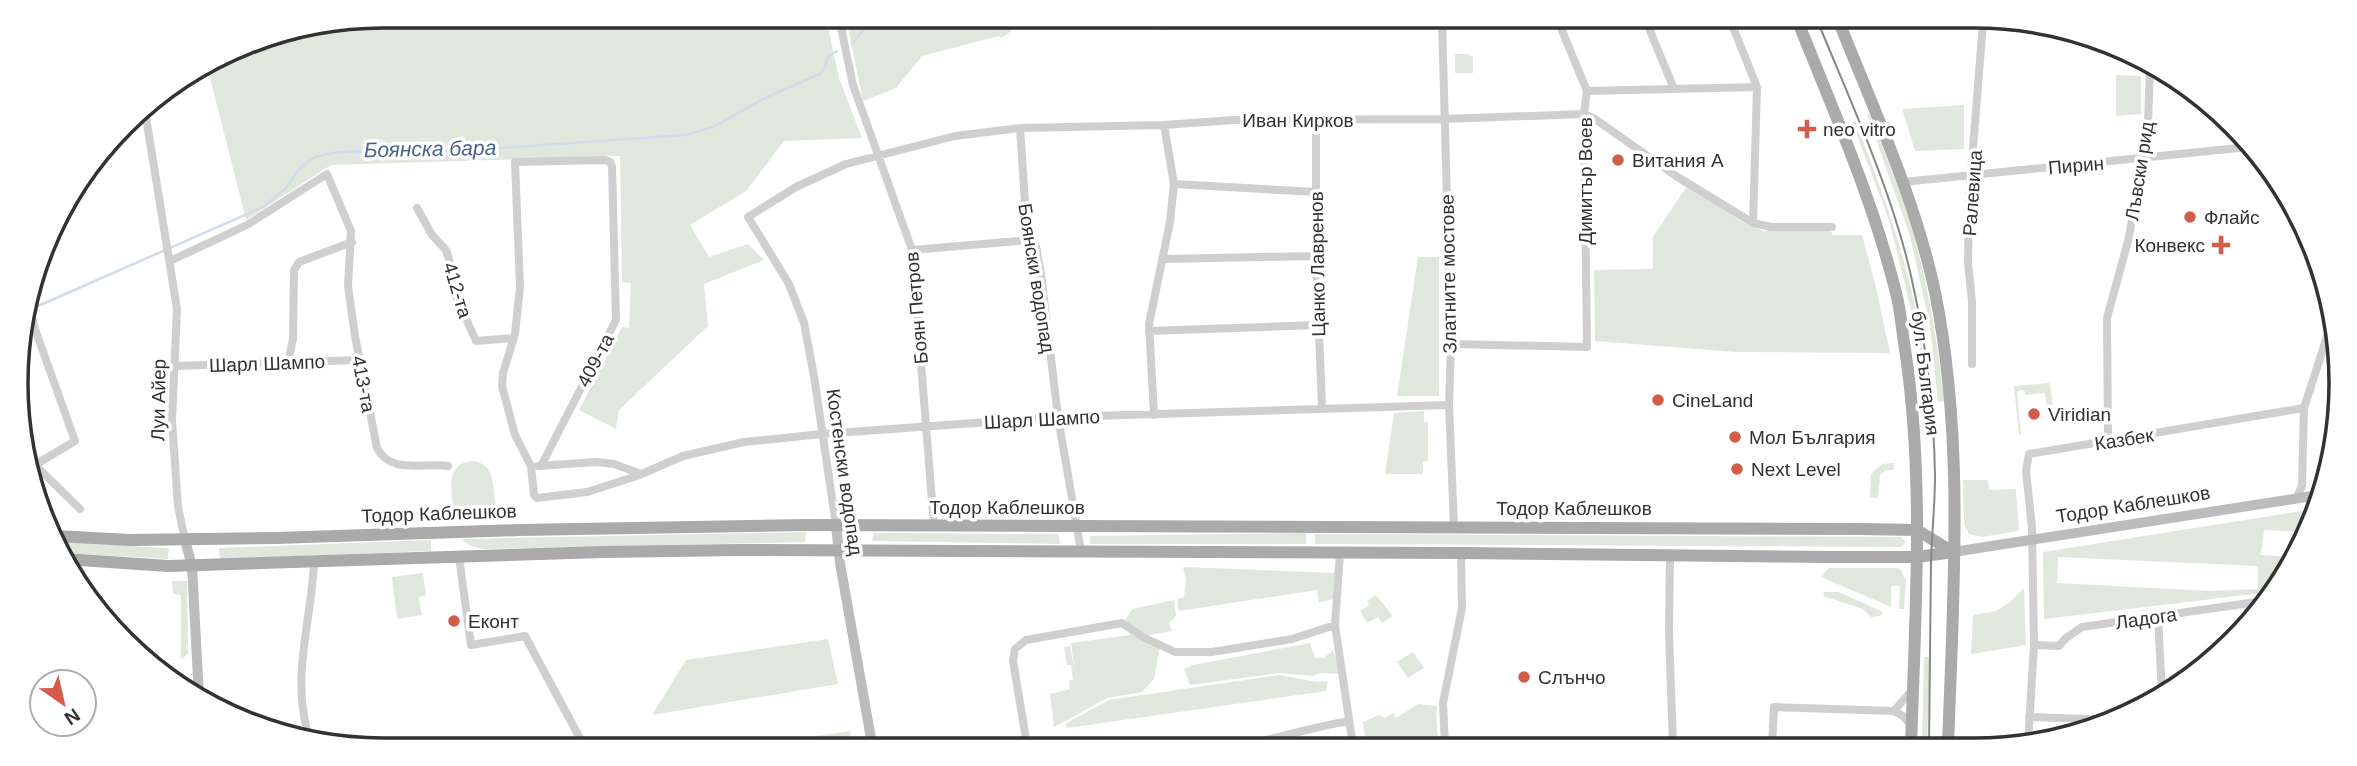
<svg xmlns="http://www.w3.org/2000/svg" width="2357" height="766" viewBox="0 0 2357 766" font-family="Helvetica,sans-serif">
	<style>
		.green { fill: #e0e8dd; fill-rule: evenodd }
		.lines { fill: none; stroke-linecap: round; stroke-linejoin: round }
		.stream { stroke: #d1dcea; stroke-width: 2.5 }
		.street { stroke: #cfcfcf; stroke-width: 8 }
		.secondary { stroke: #bcbcbc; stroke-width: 10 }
		.primary { stroke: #aaa; stroke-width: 12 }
		.tram { stroke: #878787; stroke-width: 2 }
		.poi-dot { fill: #d35c4b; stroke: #fff; stroke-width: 2.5 }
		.labels { text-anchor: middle; stroke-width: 7; stroke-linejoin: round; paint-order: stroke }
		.street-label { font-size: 19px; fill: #323232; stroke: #fff }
		.poi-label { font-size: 19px; fill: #323232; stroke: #fff; text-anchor: start }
		.water-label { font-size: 21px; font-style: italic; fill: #48648d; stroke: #fff }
		.rim { fill: none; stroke: #323232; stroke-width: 3.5 }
	</style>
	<rect width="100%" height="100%" fill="#fff"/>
	<!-- green -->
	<path class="green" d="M383 16 826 18 839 78 862 138 784 141 746 191 690 225 709 257 748 244 764 260 704 284 708 326 619 410 616 429 579 410 622 327 629 328 631 283 622 282 620 156 331 165 246 220 207 66 243 44Z
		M846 18 1168 19 1167 30 1020 24 1002 38 999 36 922 56 896 88 863 101Z
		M1455 54H1467L1473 57V73H1455Z
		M2116 75 2141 76V114L2116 116Z
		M1964 105V149L1915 151 1902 109Z
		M1869 113C1885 154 1902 194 1914 236 1929 290 1938 345 1944 401L1938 402 1930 326 1910 236 1867 114Z
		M1855 121C1888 204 1919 291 1926 381L1914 321 1889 220 1852 122Z
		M1687 186 1744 223 1763 231 1830 230 1833 235H1862L1875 283 1890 353 1736 352 1595 341 1594 270 1653 269V237Z
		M1418 257H1439V396H1397Z
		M2050 383 2053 406H2047L2045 393 2025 395 2024 390 2017 391 2021 434 2019 435 2014 386Z
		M1424 411V422H1428V461L1423 462V474H1385L1394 413Z
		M475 461C500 468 490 493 498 512L454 514C452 493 443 461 475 461Z
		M1894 463V470H1886L1880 475 1878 498H1870L1871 474 1882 464Z
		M1963 480H1988L1989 490 2016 489 2019 531 1982 537 1969 534 1964 524Z
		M2314 509 2305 532 2264 530 2261 555 2296 557 2292 566 2271 592 2044 619 2043 552ZM2058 557 2258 566V589L2210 591 2057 583Z
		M806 532 805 542 490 549C479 549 470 548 462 539Z
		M874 533 1059 534 1060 544 872 541Z
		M1306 533V544H1090V536Z
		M1315 534 1901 537 1906 542 1901 547 1315 544Z
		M431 540V551L220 559 219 548Z
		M57 542 169 548 168 559 62 553Z
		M1183 567 1335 573 1333 599 1319 603 1317 590 1179 611 1177 599 1184 597 1186 580Z
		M1829 568H1897L1901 570 1906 580 1904 609H1899L1900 586H1891V607L1821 577Z
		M423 573 426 595 419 597 422 615 397 619 392 577Z
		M172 581H187L188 654 181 659V595L173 594Z
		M2024 588 2026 645 1971 654 1973 615 1996 611 2009 603Z
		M1824 592H1839L1883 612 1880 616 1871 617 1863 609 1823 596Z
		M1376 595 1393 616 1382 623 1378 617 1367 623 1360 611 1369 605 1367 601Z
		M1174 600 1176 616 1169 623 1172 631 1144 636 1124 622 1132 609Z
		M1130 631 1160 647 1154 679 1142 692 1107 698 1054 727 1050 694 1070 689 1069 681 1073 679 1071 665H1067L1064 647 1070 646 1075 673 1071 643 1130 635Z
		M828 639 838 684 652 715 686 660Z
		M1310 643 1315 658H1324L1333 650 1341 674 1320 673 1313 676 1279 673 1190 685 1184 669 1193 665Z
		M1413 652 1424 668 1408 678 1397 662Z
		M1924 657H1930L1927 747H1922Z
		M1279 675 1317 682 1328 681 1326 691 1067 728 1065 724 1109 700Z
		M1418 704 1437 706 1436 716 1439 746H1366L1363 722 1379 715 1385 718 1393 713 1396 718Z
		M850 731 853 744H762Z"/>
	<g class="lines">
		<!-- stream -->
		<path class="stream" d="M852 44 872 18
			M38 306 263 207 285 189 302 166 315 157 333 153 355 151 429 153 685 135 713 127 767 97 822 73 829 56 837 51"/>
		<!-- street -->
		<path class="street" d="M839 18 853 85 912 250 934 526
			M1442 20 1451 344 1449 405 1454 527
			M1646 21 1674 89
			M1731 22 1757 87 1753 223
			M1587 91 1757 87
			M144 105 177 309 172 420 178 507 185 540
			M1316 119V256L1322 408
			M1020 128 1027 232 1036 246 1041 274 1058 417 1081 551
			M1903 182 2248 147
			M1174 184 1316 192
			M417 208 432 235 446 250 453 272 456 296 476 341 514 338
			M912 250 1031 240
			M1164 259 1316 256
			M170 261 247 225 327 174 351 231 348 286 355 336 377 448C391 475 423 462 448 466
			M28 304 35 329 75 441 35 465
			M1149 331 1318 325
			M1451 344 1587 347 1584 114 1587 91 1558 21
			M288 362 293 339 294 270 299 262 352 242
			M1972 364V301L1968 263 1969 198 1983 23
			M175 366 359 360
			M1154 415 1149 324 1170 222 1174 184 1164 125
			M2108 441 2107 318 2128 241 2143 163 2148 123 2150 66
			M27 457 80 509
			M538 466 596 462 614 464 641 474
			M541 466 616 320 612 166 610 162 605 160 515 162 520 287 515 334 503 373 502 386 515 435 531 466 534 495 537 498 587 492 637 476 683 456 744 442 822 434 1058 417 1449 405
			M2296 499 2302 486 2304 408 2334 315
			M836 525 814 376 804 323 789 284 748 217 796 187 846 164 955 136 1020 128 1164 125 1234 120 1444 119 1584 114 1595 119 1676 176 1753 223 1771 227H1832
			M1340 553 1335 625 1353 746
			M1670 555 1669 632 1673 746
			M459 557 471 645 525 636 583 744
			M2158 616 2162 695
			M2034 645 2059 646 2066 638 2082 627 2264 601
			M1894 711 1912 690
			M2029 717 2113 720
			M311 743C289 680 311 626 314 563
			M1027 745 1013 661 1015 649 1026 640 1122 623 1143 637 1175 652H1212L1292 639 1335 625
			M1243 745C1279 738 1313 727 1349 721
			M2028 745 2034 645 2032 528 2026 471 2029 454 2304 408
			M1445 746 1443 703 1462 608 1461 553
			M1772 746 1774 707 1894 711 1903 716 1912 726"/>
		<!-- secondary -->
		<path class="secondary" d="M836 525 840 563 872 744
			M185 540 192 566 199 697
			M1953 552 2319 495"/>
		<!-- primary -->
		<path class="primary" d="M1798 22C1834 112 1874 202 1897 297 1901 314 1902 332 1905 349 1925 481 1915 614 1911 747
			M1839 22C1874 110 1915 198 1935 292 1965 441 1953 596 1948 747
			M55 536 130 540 276 538 520 530 808 525 1860 529 1917 530 1953 552
			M65 559 168 566 603 552 738 550 1461 553 1830 557H1917L1953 552"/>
		<!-- tram -->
		<path class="tram" d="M1818 22C1851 103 1892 191 1911 276 1926 341 1934 409 1935 476 1935 504 1932 533 1931 561 1930 623 1930 685 1929 747"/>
	</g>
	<!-- markers -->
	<g class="poi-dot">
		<path d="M1803.5 118.5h7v7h7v7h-7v7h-7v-7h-7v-7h7z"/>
		<circle cx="1618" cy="160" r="7"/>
		<circle cx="2190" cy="217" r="7"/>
		<path d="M2217.5 234.5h7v7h7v7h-7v7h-7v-7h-7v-7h7z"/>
		<circle cx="1658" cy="400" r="7"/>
		<circle cx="2034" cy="414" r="7"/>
		<circle cx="1735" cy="437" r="7"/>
		<circle cx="1737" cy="469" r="7"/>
		<circle cx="454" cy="621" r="7"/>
		<circle cx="1524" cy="677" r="7"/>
	</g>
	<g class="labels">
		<!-- street labels -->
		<g class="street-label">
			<text x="1298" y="127">Иван Кирков</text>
			<text transform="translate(2076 165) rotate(-5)" y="7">Пирин</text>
			<text transform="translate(2139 171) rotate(-81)" y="7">Лъвски рид</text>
			<text transform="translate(1585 181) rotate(-90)" y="7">Димитър Воев</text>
			<text transform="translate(1972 193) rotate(-86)" y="7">Ралевица</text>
			<text transform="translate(1317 264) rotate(-91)" y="7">Цанко Лавренов</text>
			<text transform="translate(1448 274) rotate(-91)" y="7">Златните мостове</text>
			<text transform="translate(1037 278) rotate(81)" y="7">Боянски водопад</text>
			<text transform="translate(458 290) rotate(73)" y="7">412-та</text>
			<text transform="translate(916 308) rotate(-95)" y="7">Боян Петров</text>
			<text transform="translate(595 360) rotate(-62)" y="7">409-та</text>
			<text transform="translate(267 363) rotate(-2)" y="7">Шарл Шампо</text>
			<text transform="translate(1926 373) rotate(83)" y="7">бул. България</text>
			<text transform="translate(364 384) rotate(79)" y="7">413-та</text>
			<text transform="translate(158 400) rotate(-89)" y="7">Луи Айер</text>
			<text transform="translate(1042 419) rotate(-3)" y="7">Шарл Шампо</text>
			<text transform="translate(2124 439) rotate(-9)" y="7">Казбек</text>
			<text transform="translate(845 472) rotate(82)" y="7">Костенски водопад</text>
			<text transform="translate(2133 504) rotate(-9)" y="7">Тодор Каблешков</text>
			<text x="1007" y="514">Тодор Каблешков</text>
			<text x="1574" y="515">Тодор Каблешков</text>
			<text transform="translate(439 513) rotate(-2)" y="7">Тодор Каблешков</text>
			<text transform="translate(2146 618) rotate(-8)" y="7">Ладога</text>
		</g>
		<!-- poi labels -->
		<g class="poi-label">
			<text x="1823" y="136">neo vitro</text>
			<text x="1632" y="167">Витания А</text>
			<text x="2204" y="224">Флайс</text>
			<text x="2205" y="252" text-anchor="end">Конвекс</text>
			<text x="1672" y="407">CineLand</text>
			<text x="2048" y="421">Viridian</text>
			<text x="1749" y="444">Мол България</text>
			<text x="1751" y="476">Next Level</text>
			<text x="468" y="628">Еконт</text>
			<text x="1538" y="684">Слънчо</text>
		</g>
		<!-- water labels -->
		<g class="water-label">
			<text transform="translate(430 149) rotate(-1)" y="7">Боянска бара</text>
		</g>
	</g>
	<!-- crop -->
	<path d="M0 0H2357V766H0ZM383 28H1974A355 355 0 0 1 2329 383V383A355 355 0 0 1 1974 738H383A355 355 0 0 1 28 383V383A355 355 0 0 1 383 28Z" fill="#fff" fill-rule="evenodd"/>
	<path class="rim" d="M383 28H1974A355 355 0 0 1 2329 383V383A355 355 0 0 1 1974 738H383A355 355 0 0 1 28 383V383A355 355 0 0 1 383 28Z"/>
	<!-- north arrow -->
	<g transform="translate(63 703) rotate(146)"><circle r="33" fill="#ffffff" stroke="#adadad" stroke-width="2"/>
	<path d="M0-5L12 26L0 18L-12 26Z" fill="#d35c4b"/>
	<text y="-10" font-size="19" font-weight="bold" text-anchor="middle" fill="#323232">N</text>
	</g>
</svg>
